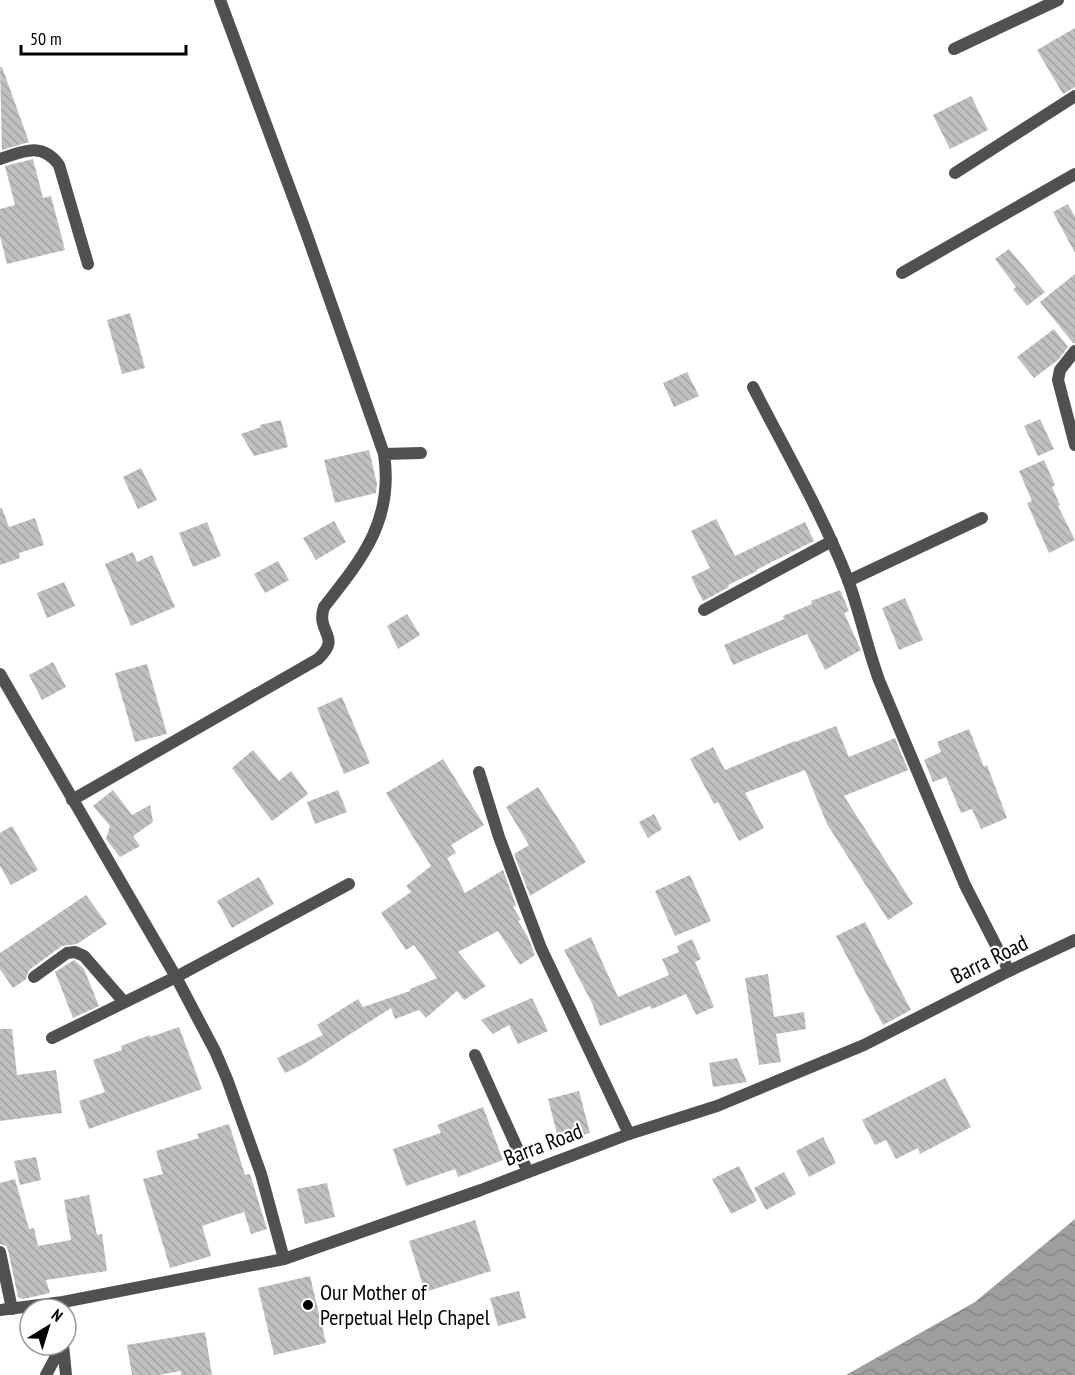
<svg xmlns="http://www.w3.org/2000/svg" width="1075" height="1375" viewBox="0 0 1075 1375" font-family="'PT Sans Narrow',sans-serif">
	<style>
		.water { fill: url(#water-waves) }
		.building { fill: url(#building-back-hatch) }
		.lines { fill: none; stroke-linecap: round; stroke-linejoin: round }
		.minor { stroke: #505050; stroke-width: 12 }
		.tertiary { stroke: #505050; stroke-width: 12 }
		.poi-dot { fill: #000; stroke: #fff; stroke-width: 2 }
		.labels { text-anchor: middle; stroke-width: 4.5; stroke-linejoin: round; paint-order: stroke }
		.street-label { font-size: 22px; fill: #000; stroke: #fff }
		.poi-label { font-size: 22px; fill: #000; stroke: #fff; text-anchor: start }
	</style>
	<defs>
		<pattern id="water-waves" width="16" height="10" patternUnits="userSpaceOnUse" patternTransform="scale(1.5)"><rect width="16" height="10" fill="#9e9e9e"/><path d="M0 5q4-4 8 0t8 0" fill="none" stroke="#868686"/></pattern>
		<pattern id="building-back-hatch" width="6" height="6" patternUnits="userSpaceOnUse" patternTransform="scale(1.5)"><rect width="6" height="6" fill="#c0c0c0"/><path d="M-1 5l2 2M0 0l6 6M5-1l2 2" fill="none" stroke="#a3a3a3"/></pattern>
	</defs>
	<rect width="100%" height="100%" fill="#fff"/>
	<!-- water -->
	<path class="water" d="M1075 1219V1375H846L975 1302Z"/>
	<!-- building -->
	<path class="building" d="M1075 28V87L1063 94 1037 50Z
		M0 67H2L29 142 2 150Z
		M971 96 988 130 950 149 933 115Z
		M33 159 43 198 51 196 65 250 7 264 0 236V209L15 205 5 166Z
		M1068 204 1075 217V253L1053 212Z
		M1009 249 1045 292 1027 306 1013 289 1016 287 995 259Z
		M1075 274V343H1073L1040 302Z
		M130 313 145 368 122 374 107 320Z
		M1054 329 1068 347 1058 360 1034 378 1017 357Z
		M687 372 699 396 674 407 663 383Z
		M1040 419 1054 449 1038 456 1024 426Z
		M281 420 288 447 254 456 241 434 261 427 260 425Z
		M369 450 377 484 376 493 335 503 324 460Z
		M1044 460 1055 485 1052 487 1060 505 1058 506 1075 540 1049 553 1027 503 1032 501 1019 471Z
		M141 468 157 500 138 509 123 477Z
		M0 508H2L9 527 35 518 44 545 19 553 20 558 0 565Z
		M716 519 735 556 805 522 814 541 756 570 757 571 728 585 729 587 703 601 691 577 710 568 691 531Z
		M334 521 346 542 316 560 303 538Z
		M207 522 221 556 193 567 179 533Z
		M133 552 137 562 152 555 175 607 131 626 105 564Z
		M278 561 289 580 265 593 254 574Z
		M64 582 75 606 47 618 37 593Z
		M840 590 849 611 844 613 861 650 825 670 807 634 733 665 724 645 784 619 783 616 812 604 811 601Z
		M905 598 923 640 899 650 882 608Z
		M407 614 420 635 398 649 387 626Z
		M53 662 66 687 42 700 29 675Z
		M147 664 167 734 135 742 115 673Z
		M342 697 370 763 344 774 317 708Z
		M836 726 849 757 895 738 908 770 844 796 913 904 888 920 827 824 805 770 745 793 764 828 739 841 718 802 714 804 690 759 713 747 725 770 795 741V742Z
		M969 729 984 767 987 765 1007 818 981 829 972 809 961 813 946 777 933 782 924 760 941 752 937 742Z
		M253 750 279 781 291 771 308 794 272 821 232 768Z
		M443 759 484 825 451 845 456 853 447 858 465 893 503 870 516 905 513 907 521 920 518 921 528 937 535 955 520 965 498 931 458 952 486 986 464 1000 457 991 426 1018 419 1010 395 1019 391 1008 302 1065 285 1073 277 1058 323 1035 317 1025 358 999 363 1007 410 991V989L437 978 414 945 406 950 381 913 411 892 406 886 431 866 386 793Z
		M538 787 586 862 530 896 514 854 529 845 506 807Z
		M113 790 132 815 150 805 153 822 133 836 140 846 120 857 106 839 110 826 93 806Z
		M338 790 347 812 315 824 307 802Z
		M654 814 662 829 648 838 639 822Z
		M12 826 38 870 11 885 0 866V833Z
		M690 875 711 921 675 936 655 891Z
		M259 877 274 904 232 928 217 901Z
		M86 895 107 924 77 944 62 946 29 970 26 979 13 988 0 969V953Z
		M865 922 911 1010 883 1025 836 936Z
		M591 937 618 997 669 975 662 959 679 952 677 946 692 939 701 959 695 962 714 1007 696 1015 686 994 652 1009 650 1006 600 1026 592 1003 564 950Z
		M74 960 84 969 99 1006 73 1018 55 972Z
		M768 974 774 1017 804 1012 806 1029 776 1034 781 1062 759 1065 745 978Z
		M532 998 548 1031 518 1044 509 1025 493 1034 481 1020Z
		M179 1027 202 1089 89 1129 79 1101 105 1092 93 1060 122 1050 121 1046 150 1035V1037Z
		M0 1029H12L17 1075 56 1070 62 1113 0 1121Z
		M737 1058 747 1082 713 1087 709 1063Z
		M945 1078 971 1127 920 1154 918 1148 896 1159 886 1140 875 1145 862 1120Z
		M579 1091 590 1133 559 1141 548 1099Z
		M483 1107 503 1160 458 1177 455 1169 406 1186 393 1149 441 1133 437 1125Z
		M229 1124 245 1175 250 1174 267 1229 251 1234 244 1212 202 1226 211 1256 170 1268 143 1179 163 1174 156 1151 199 1138 197 1134Z
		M823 1137 836 1163 809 1177 796 1151Z
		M36 1157 41 1180 20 1185 14 1161Z
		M739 1166 757 1201 731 1214 712 1179Z
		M784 1172 796 1194 766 1210 754 1188Z
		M15 1179 29 1229 34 1228 38 1246 71 1240 64 1200 89 1195 97 1235 102 1234 107 1271 46 1280 50 1293 23 1299 18 1297 8 1250 6 1246 0 1244V1183Z
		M327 1183 335 1217 305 1224 297 1189Z
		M475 1220 491 1271 425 1292 409 1241Z
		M310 1276 326 1343 274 1355 258 1288Z
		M519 1291 526 1318 498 1326 490 1298Z
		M205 1332 212 1375H181V1371L159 1375H132L127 1345Z"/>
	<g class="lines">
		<!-- minor -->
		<path class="minor" d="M954 49 1058 0
			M0 159C24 151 42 142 59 165L88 264
			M955 173 1075 96
			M902 273 1075 174
			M1075 351 1060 370 1058 380 1075 445
			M753 387C785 450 822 513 848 580 860 613 867 647 879 680L965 885 1009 971
			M384 454 421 453
			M848 581 982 518
			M704 610 832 541
			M479 772 499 837 541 948 629 1134
			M72 800 318 659C343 636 315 633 324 607 362 559 394 520 384 454L306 232 220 0
			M34 977 67 953 75 952 84 956 124 1002
			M52 1038 176 977 349 884
			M475 1055 528 1172
			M0 1252 12 1309
			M63 1345 66 1375
			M46 1375 62 1345"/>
		<!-- tertiary -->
		<path class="tertiary" d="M0 674 176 977 215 1051 227 1079 261 1174 284 1259
			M0 1310 63 1302 284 1259 481 1190 629 1134 717 1106 864 1045 1009 971 1075 940"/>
	</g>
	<!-- markers -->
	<circle class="poi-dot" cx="308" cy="1305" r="6"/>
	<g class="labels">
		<!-- street labels -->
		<g class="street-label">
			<text transform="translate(989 959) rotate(-26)" y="8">Barra Road</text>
			<text transform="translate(543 1144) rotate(-21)" y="8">Barra Road</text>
		</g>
		<!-- poi labels -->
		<g class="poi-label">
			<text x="320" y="1300">Our Mother of<tspan x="320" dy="25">Perpetual Help Chapel</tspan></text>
		</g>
	</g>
	<!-- north arrow -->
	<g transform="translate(48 1327) rotate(38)"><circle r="28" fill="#ffffff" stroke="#999999" stroke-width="1.5"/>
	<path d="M0-4.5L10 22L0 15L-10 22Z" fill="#000000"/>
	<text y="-9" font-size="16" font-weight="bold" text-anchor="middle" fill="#000000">N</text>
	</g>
	<!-- scale -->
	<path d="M21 45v9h165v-9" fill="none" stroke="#000000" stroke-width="3"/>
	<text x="30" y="45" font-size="18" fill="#000000" stroke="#ffffff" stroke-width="4.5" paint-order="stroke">50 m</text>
</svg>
